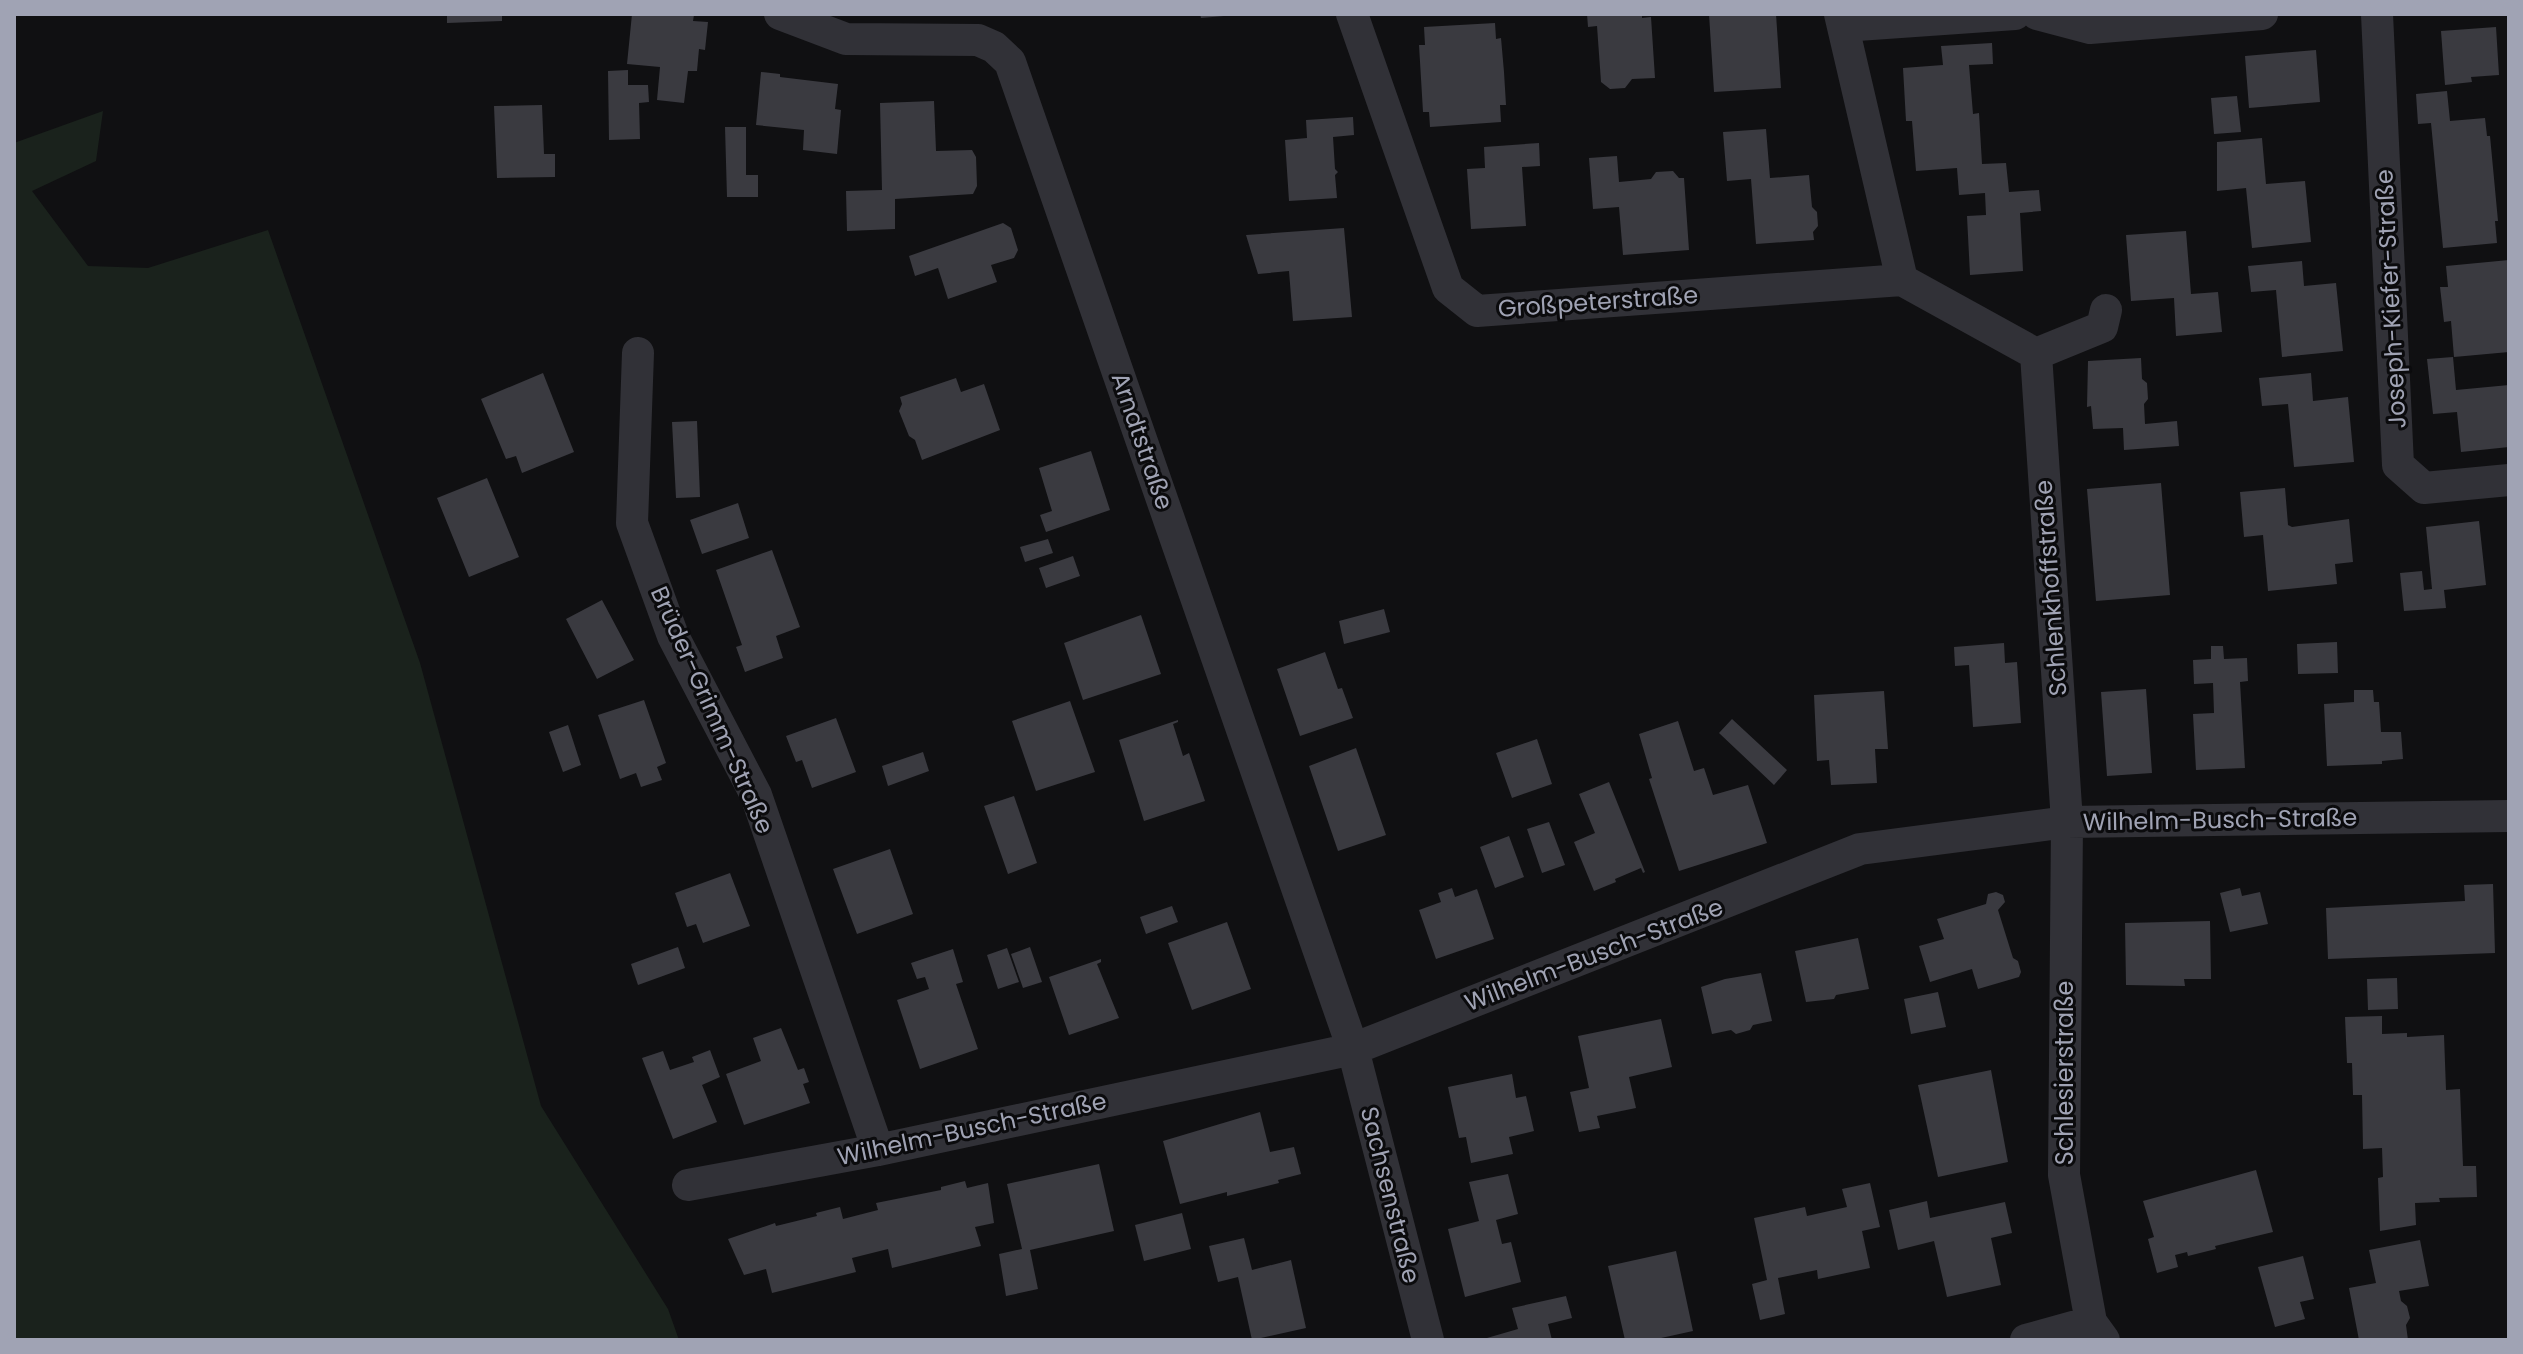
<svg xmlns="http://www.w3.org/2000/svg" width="2523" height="1354" viewBox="0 0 2523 1354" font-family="Poppins,sans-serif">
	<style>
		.green { fill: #1a221c }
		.building { fill: #3a3a40 }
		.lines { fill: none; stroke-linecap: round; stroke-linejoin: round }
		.minor { stroke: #313137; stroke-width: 32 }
		.labels { text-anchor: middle; stroke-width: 6; stroke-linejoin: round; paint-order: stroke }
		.street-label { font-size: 24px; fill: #a0a3b4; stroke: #0b0b0d }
	</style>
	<rect width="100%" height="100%" fill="#101012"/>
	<!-- green -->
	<path class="green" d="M103 111 96 161 32 191 88 266 148 268 268 230 420 663 541 1106 668 1309 679 1340H14V143Z"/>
	<!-- building -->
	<path class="building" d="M447 14H502V21L447 23Z
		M632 14 694 15 693 21 708 22 705 50 699 49 697 71H688L684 103 657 100 660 67 627 64Z
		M1200 14H1224V16L1201 18Z
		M1587 14H1642V18L1651 17 1655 78 1632 79 1625 88 1610 89 1601 82 1597 26 1588 27Z
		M1709 14H1776L1781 88 1714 92Z
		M1495 23 1496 39 1501 38 1504 72 1506 105H1500L1501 122 1430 127 1429 112H1423L1419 45H1425L1424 27Z
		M2496 27 2499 75 2471 77 2472 82 2445 85 2441 31Z
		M1992 43 1993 64 1969 65 1973 114 1979 113 1982 164 2006 163 2009 192 2039 190 2041 211 2020 213 2023 271 1970 275 1967 216 1986 215 1985 193 1959 195 1957 168 1916 171 1912 121H1906L1903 68 1943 65 1941 46Z
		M2316 50 2320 102 2249 108 2245 56Z
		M628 70V85H648L649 102 639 103 640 139 609 140 608 71Z
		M761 72 780 74V77L838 84 835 109 841 110 837 154 803 150 804 130 756 125Z
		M2447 91 2450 121 2485 118 2487 136H2490L2498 221H2495L2497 243 2443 248 2431 123 2418 124 2416 94Z
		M2237 96 2241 132 2214 134 2211 98Z
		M934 101 936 151 972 150 976 157 977 186 973 194 895 199V229L847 231 846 191 882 190 880 103Z
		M542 105 544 154H555V177L497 178 494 106Z
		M1353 117 1354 135 1333 137 1335 169 1338 172 1335 175 1337 198 1289 201 1285 140 1307 138 1306 120Z
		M725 127H746V175H758V197H727Z
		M1766 129 1770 178 1809 175 1812 207 1817 212 1818 226 1813 232 1814 240 1756 244 1751 179 1727 181 1723 132Z
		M2262 138 2266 184 2305 181 2311 242 2252 248 2246 188 2217 191V142Z
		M1539 143 1540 166 1522 167 1526 226 1471 229 1467 169 1485 168 1484 147Z
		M1617 156 1619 182 1651 179 1656 172 1673 171 1679 178H1684L1689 250 1623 255 1619 207 1593 209 1589 158Z
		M1003 223 1011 228 1018 250 1014 258 991 265 997 282 948 299 938 268 915 276 909 256Z
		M1344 228 1352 317 1293 321 1289 271 1258 274 1246 235Z
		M2186 231 2191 294 2218 292 2222 332 2176 336 2174 298 2131 301 2126 235Z
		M2509 260V333L2507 334 2509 352 2454 357 2451 321 2444 322 2440 287H2448L2446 266Z
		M2302 261 2304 286 2336 283 2343 351 2282 357 2276 290 2251 292 2248 266Z
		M2453 357 2456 390 2509 385V447L2461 452 2457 412 2433 414 2427 359Z
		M2141 358 2142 379 2147 383 2148 399 2144 404 2145 424 2177 421 2179 446 2124 450 2123 428 2093 429 2091 406 2087 407 2088 361Z
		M543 373 574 452 522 473 516 456 506 459 481 399Z
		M2311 373 2313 401 2348 397 2354 462 2294 467 2288 404 2262 406 2259 378Z
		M956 378 961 392 984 384 1000 430 922 460 915 440 909 436 899 411 902 404 900 397Z
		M697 421 700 497 676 498 672 422Z
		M1091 451 1110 510 1046 532 1040 515 1052 511 1039 468Z
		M487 478 519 557 469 577 437 498Z
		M2161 483 2170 595 2096 601 2087 489Z
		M2285 488 2288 525 2292 527 2349 519 2353 562 2335 564 2337 584 2268 591 2263 535 2244 537 2240 492Z
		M738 503 749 538 702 554 690 520Z
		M2479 521 2486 585 2444 590 2446 608 2404 611 2400 573 2422 571 2424 590 2432 589 2426 527Z
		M1048 539 1053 553 1025 562 1020 547Z
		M772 550 800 627 776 636 783 658 745 672 736 647 742 645 716 570Z
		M1073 556 1080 576 1046 588 1039 568Z
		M602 600 634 660 597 679 566 619Z
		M1384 609 1390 632 1344 644 1339 621Z
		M1141 615 1161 674 1083 700 1064 643Z
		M2337 642 2338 673 2298 674 2297 644Z
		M2004 643 2005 663 2017 662 2021 723 1973 727 1969 665 1955 666 1954 647Z
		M2211 646H2223L2224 659 2247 658 2248 681 2240 682 2245 768 2196 770 2193 714 2214 713 2213 683 2194 684 2193 660 2211 659Z
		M1325 652 1338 689 1342 688 1353 718 1300 736 1277 669Z
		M2146 689 2152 773 2107 776 2101 692Z
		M2354 690H2373L2374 702H2379L2381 732H2401L2403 759 2382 761V764L2327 766 2324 704 2354 702Z
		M1884 691 1888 749H1875L1877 783 1831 785 1829 760 1817 761 1814 695Z
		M644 700 666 763 657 767 662 780 641 787 636 773 620 779 598 715Z
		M1070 701 1095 772 1036 791 1012 721Z
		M836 718 856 772 812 788 802 760 796 762 786 736Z
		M1732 719 1787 770 1774 785 1719 733Z
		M1178 720V722L1173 724 1183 756 1189 753 1205 801 1144 821 1119 740Z
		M1678 721 1694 771 1704 768 1713 795 1748 785 1767 843 1679 871 1649 779 1652 778 1639 734Z
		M568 725 581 765 563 772 549 732Z
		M1537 739 1552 784 1512 798 1496 753Z
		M1356 748 1386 835 1338 851 1309 766Z
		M923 752 929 771 888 786 882 766Z
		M1609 782 1645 872 1643 873 1641 868 1615 879 1616 882 1594 891 1574 842 1595 833 1579 794Z
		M1014 796 1037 863 1008 874 984 806Z
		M1549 822 1565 865 1542 873 1527 829Z
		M1509 836 1524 877 1495 888 1480 847Z
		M890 849 913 914 857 934 833 869Z
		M730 873 750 926 703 943 696 924 687 927 675 893Z
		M2493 884 2495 953 2328 959 2326 908 2465 901 2464 885Z
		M1452 888 1455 897 1477 889 1494 939 1436 959 1419 910 1441 902 1438 893Z
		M2240 888 2242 896 2260 892 2268 924 2230 932 2220 893Z
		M1996 892 2003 895 2005 902 1998 910 2013 958 2018 961 2021 972 2019 977 1978 989 1972 969 1930 982 1919 946 1944 939 1937 919 1986 904 1988 894Z
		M1172 906 1178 922 1146 934 1140 917Z
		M2210 921 2211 979H2184L2185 986 2126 985 2125 923Z
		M1227 922 1251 989 1192 1010 1168 943Z
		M1858 938 1869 989 1836 995 1834 999 1806 1002 1795 951Z
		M678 947 685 968 638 985 631 964Z
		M1030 947 1042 982 1023 988 1011 954Z
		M1007 948 1019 982 998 989 987 955Z
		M953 949 963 982 956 984 978 1049 920 1069 897 1000 929 989 925 977 917 979 911 963Z
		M1101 959V962L1097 964 1119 1018 1069 1035 1049 977Z
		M1761 973 1772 1021 1753 1025 1750 1030 1736 1034 1731 1030 1712 1034 1701 987 1725 979Z
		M2397 978 2398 1009 2368 1010 2367 979Z
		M1938 992 1946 1027 1911 1034 1904 999Z
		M2382 1016V1034L2407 1033V1037L2444 1035 2446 1090 2460 1089 2463 1166H2476L2477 1197 2439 1198 2440 1202 2415 1203 2416 1225 2380 1231 2378 1178 2383 1177 2382 1148 2363 1149 2362 1095H2353L2352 1063H2347L2345 1017Z
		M1661 1019 1672 1067 1629 1077 1636 1108 1597 1116 1600 1128 1579 1132 1570 1092 1589 1088 1578 1036Z
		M781 1028 798 1070 804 1068 809 1082 803 1084 810 1103 744 1125 726 1074 761 1061 753 1038Z
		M710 1050 720 1077 702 1085 717 1122 673 1139 642 1058 663 1051 670 1070 694 1062 692 1057Z
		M1991 1070 2008 1162 1938 1177 1918 1085Z
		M1512 1074 1516 1098 1526 1096 1534 1131 1509 1137 1513 1154 1471 1163 1466 1137 1459 1138 1448 1087Z
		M1260 1112 1270 1152 1294 1147 1301 1174 1278 1180 1279 1183 1227 1196V1192L1180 1204 1163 1141Z
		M1099 1164 1114 1231 1030 1250 1038 1289 1006 1296 999 1254 1022 1249 1007 1184Z
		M2256 1170 2273 1232 2215 1246 2216 1249 2188 1256 2187 1252 2175 1255 2178 1267 2157 1273 2148 1239 2154 1237 2143 1201Z
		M1508 1174 1518 1214 1496 1220 1502 1244 1511 1242 1521 1282 1465 1297 1448 1229 1479 1221 1469 1182Z
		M965 1181 967 1188 988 1183 994 1223 975 1227 981 1246 892 1268 888 1249 852 1258 856 1272 772 1293 766 1269 744 1275 728 1239 775 1223 776 1226 817 1216 816 1213 840 1207 843 1219 878 1210 876 1203 941 1190V1187Z
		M1870 1183 1880 1227 1862 1231 1870 1268 1818 1279 1817 1270 1778 1278 1785 1314 1760 1320 1752 1284 1767 1280 1754 1218 1805 1207 1807 1216 1847 1207 1842 1189Z
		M1927 1201 1930 1218 2005 1202 2012 1233 1991 1238 2001 1285 1947 1297 1934 1241 1898 1250 1889 1210Z
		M1182 1213 1191 1249 1144 1261 1135 1225Z
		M1244 1238 1252 1270 1291 1260 1306 1328 1252 1340 1238 1277 1218 1282 1209 1246Z
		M2420 1240 2429 1286 2399 1291 2401 1301 2407 1306 2410 1318 2406 1325 2408 1340H2359L2349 1288 2376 1283 2369 1250Z
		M1676 1251 1693 1331 1652 1340H1625L1608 1266Z
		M2303 1256 2314 1299 2300 1302 2305 1319 2275 1327 2258 1267Z
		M1566 1296 1572 1318 1548 1324 1552 1340H1480L1518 1329 1512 1308Z"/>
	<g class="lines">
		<!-- minor -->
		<path class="minor" d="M780 14 846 39 978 40 994 47 1010 62 1353 1049 1428 1340
			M1352 14 1448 288 1477 311 1902 280
			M1840 14 1902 280 2036 354 2067 822 2064 1175 2091 1322 2104 1340
			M2037 14 2090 28 2262 14
			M2377 14 2398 465 2424 488 2509 480
			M1843 26 2015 14
			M638 353 632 523 673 636 756 795 878 1150
			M2036 354 2102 327 2106 310
			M688 1185 878 1150 1353 1049 1860 849 2067 822 2509 816
			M2026 1340 2091 1322"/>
	</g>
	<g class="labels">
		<!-- street labels -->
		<g class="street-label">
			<text transform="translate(2391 299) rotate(-93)" y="8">Joseph-Kiefer-Straße</text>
			<text transform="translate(1598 302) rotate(-4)" y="8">Großpeterstraße</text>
			<text transform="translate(1142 441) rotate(71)" y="8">Arndtstraße</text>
			<text transform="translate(2051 588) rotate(-94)" y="8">Schlenkhoffstraße</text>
			<text transform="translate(712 710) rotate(66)" y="8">Brüder-Grimm-Straße</text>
			<text transform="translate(2220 820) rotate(-1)" y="8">Wilhelm-Busch-Straße</text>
			<text transform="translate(1594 955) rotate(-21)" y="8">Wilhelm-Busch-Straße</text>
			<text transform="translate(2065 1073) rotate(-90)" y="8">Schlesierstraße</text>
			<text transform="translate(972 1129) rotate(-12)" y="8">Wilhelm-Busch-Straße</text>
			<text transform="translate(1390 1195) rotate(76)" y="8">Sachsenstraße</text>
		</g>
	</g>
	<!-- border -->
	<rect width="2523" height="1354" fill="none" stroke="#a0a3b4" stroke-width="32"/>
</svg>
